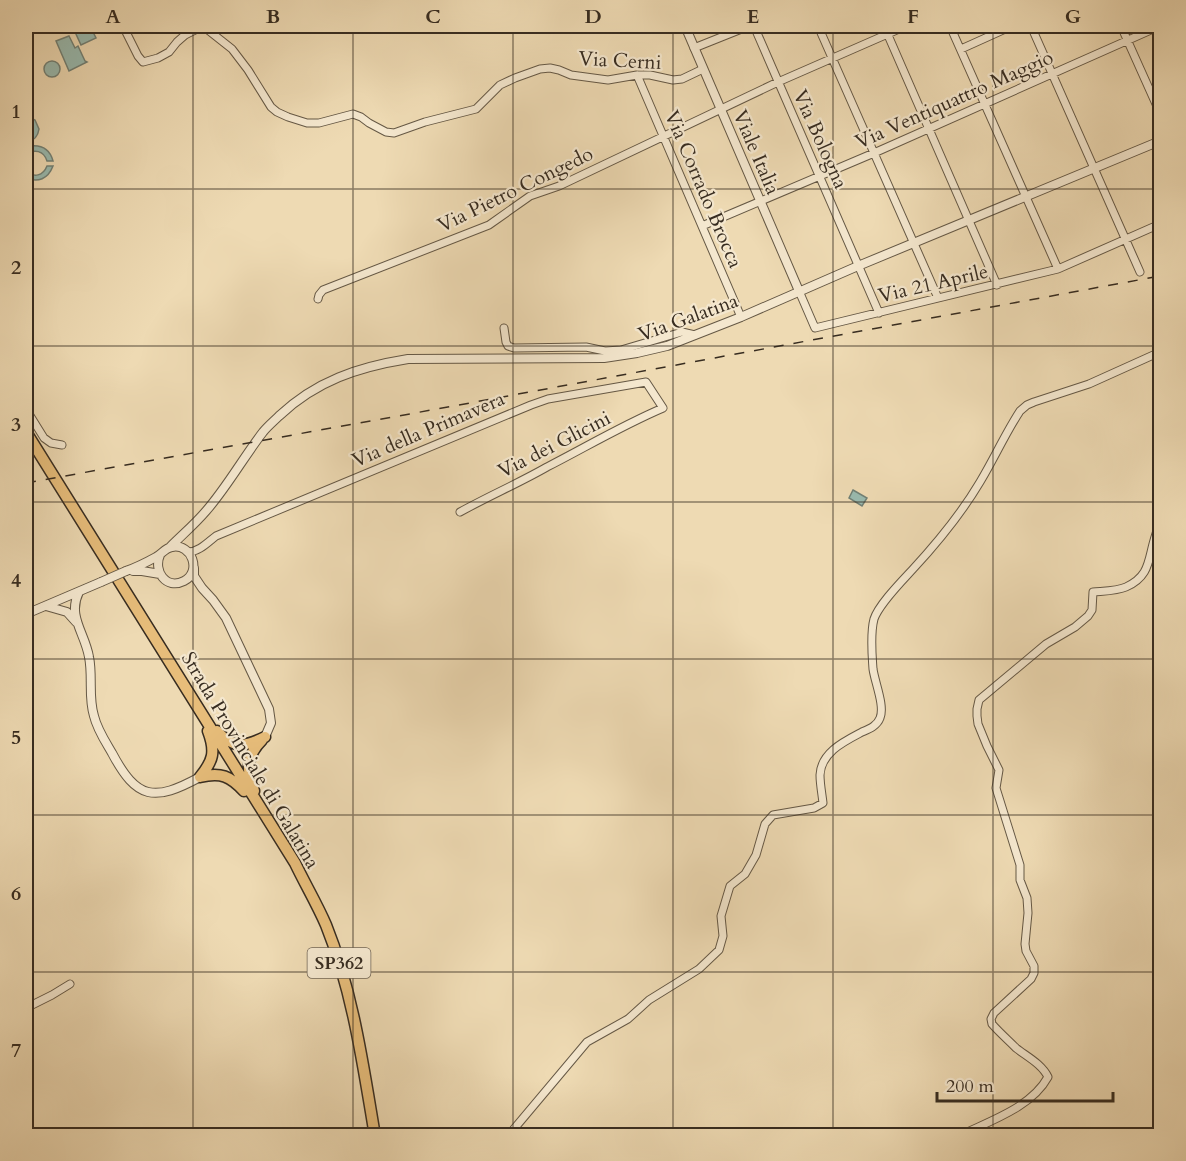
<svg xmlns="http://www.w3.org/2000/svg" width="1186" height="1161" viewBox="0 0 1186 1161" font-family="Cardo,serif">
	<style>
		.water { fill: #99baaf; stroke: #728176; stroke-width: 1.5 }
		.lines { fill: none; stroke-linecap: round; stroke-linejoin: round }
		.minor-casing { stroke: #655845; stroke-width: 9 }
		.tertiary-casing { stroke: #655845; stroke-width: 10 }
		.primary-casing { stroke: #372c20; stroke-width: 13 }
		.minor { stroke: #f4e7ce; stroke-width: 7 }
		.tertiary { stroke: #f4e7ce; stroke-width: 8 }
		.primary { stroke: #e7bd7a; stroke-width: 10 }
		.rail { stroke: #372c20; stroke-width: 1.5; stroke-dasharray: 10 10; stroke-linecap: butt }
		.tertiary-bridge-casing { stroke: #655845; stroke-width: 10; stroke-linecap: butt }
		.tertiary-bridge { stroke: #f4e7ce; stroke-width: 8 }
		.grid { fill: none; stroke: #372c20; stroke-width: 1.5; stroke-opacity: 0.55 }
		.labels { text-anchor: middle; stroke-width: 4.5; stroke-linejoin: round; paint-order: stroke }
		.shield { fill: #f4e7ce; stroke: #706454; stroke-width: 1.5 }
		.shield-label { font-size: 18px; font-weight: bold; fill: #372c20 }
		.street-label { font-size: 20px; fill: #372c20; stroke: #f4e7ce }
		.neatline { fill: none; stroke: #372c20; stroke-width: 2 }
		.grid-label { font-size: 20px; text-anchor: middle; font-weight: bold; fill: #372c20 }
	</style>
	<rect width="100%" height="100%" fill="#eedab3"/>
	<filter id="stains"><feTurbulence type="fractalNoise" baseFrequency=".00333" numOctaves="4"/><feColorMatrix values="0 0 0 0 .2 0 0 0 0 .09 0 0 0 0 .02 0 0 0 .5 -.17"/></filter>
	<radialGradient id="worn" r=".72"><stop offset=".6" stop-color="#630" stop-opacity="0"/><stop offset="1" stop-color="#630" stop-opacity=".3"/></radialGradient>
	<!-- water -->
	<path class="water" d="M90 26 96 38 81 45 75 32Z
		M69 36 75 48 78 46 85 61 87 62 69 71 56 41Z
		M44 69a8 8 0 1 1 16 0a8 8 0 1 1-16 0Z
		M26 116 35 120 39 129C38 137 34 141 26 143Z
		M31 146C42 145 50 150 53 161H47C44 151 34 148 26 155V148Z
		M47 166H53C48 179 38 183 26 178V171C34 178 43 176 47 166Z
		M853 490 867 498 862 506 849 498Z"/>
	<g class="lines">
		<defs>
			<path id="minor" d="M754 26 879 313
				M818 26 938 298
				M884 26 997 285
				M950 26 1058 269
				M1031 26 1140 272
				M1121 26 1160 113
				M125 30 138 56 143 62 158 58 169 52 177 42 185 35 195 30 201 28 208 30 232 49 248 70 271 107 277 112 288 117 307 123H319L353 114 361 117 369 123 386 132 394 133 425 122 476 109 500 85 515 78 540 69 550 68 559 70 571 75 608 80 637 75H650L673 80 682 79 703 69
				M694 48 749 26
				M961 49 1012 26
				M637 75 741 317
				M702 226 874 153 1160 26
				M799 291 815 328 1058 269 1160 224
				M318 299 319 295 323 290 489 225 530 196 559 186 778 82 906 26
				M504 328 506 342 508 346 514 348 586 347 605 351 621 350 682 332 695 335
				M26 409 44 438 51 443 62 445
				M188 552C199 552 208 542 216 536L531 405 548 399 646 382 663 408C623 425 586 447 547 467 519 483 489 496 460 512
				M26 1008 52 995 70 984
				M508 1136 587 1042 628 1019 649 1000 699 969 719 950 723 936 721 916 730 886 745 874 756 855 765 824 773 815 814 808 823 803C822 794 820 784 820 775 821 752 845 741 862 732 869 729 877 726 880 718 885 706 875 683 873 669 872 654 870 634 874 619 879 604 902 581 913 569 938 542 961 514 980 482 994 459 1005 434 1020 411L1027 405 1034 402 1089 384 1160 352
				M959 1136C989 1121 1031 1108 1048 1077 1042 1064 1026 1056 1016 1048 1008 1040 999 1032 992 1024L991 1019 994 1013 1031 979 1034 973V966L1026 951 1025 944 1028 913 1027 898 1020 880V865L996 788 999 770 987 746 978 724 977 716V709L979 700 1046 644 1075 627 1088 616 1092 610 1093 592C1103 591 1117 591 1126 587 1148 577 1148 563 1153 544 1155 536 1158 528 1160 521"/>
			<path id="tertiary" d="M685 26 799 291
				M170 547C182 535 195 524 206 511 227 487 243 458 263 432 268 426 274 421 279 416 316 381 358 367 408 359L604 358 637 353 667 346 741 317 858 266 1160 141
				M194 568V576L202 588 213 600 226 618 269 709 271 723 265 737
				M126 571C137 567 147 562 156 557 162 554 165 548 172 547 192 543 202 572 184 581 166 590 153 571 160 555
				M133 571H142L160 574
				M79 592C67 616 85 633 89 657 93 676 88 697 94 716 97 729 105 741 112 753 137 800 154 802 200 777
				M46 606 67 612 76 622
				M26 614 101 582"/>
			<path id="primary" d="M26 432 295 863C305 884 317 904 326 925 353 992 363 1065 375 1136
				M217 731C233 749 245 747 265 737
				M200 777C213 761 216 752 208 731
				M200 777C221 772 230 776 244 791
				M254 791C247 771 245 757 262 740"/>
		</defs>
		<!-- minor casing -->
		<use href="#minor" class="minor-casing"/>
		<!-- tertiary casing -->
		<use href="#tertiary" class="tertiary-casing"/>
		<!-- primary casing -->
		<use href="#primary" class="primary-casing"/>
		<!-- minor -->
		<use href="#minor" class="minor"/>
		<!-- tertiary -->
		<use href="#tertiary" class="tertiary"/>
		<!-- primary -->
		<use href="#primary" class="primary"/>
		<!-- rail -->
		<path class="rail" d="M26 483 437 409 1160 276"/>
		<defs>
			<path id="tertiary-bridge" d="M101 582 126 571"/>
		</defs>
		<!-- tertiary-bridge casing -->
		<use href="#tertiary-bridge" class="tertiary-bridge-casing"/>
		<!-- tertiary-bridge -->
		<use href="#tertiary-bridge" class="tertiary-bridge"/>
	</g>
	<!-- grid -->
	<path class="grid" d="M193 26V1136M353 26V1136M513 26V1136M673 26V1136M833 26V1136M993 26V1136M26 189H1160M26 346H1160M26 502H1160M26 659H1160M26 815H1160M26 972H1160"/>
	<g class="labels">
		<!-- shield labels -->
		<rect class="shield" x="307.5" y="948" width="63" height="30" rx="4.5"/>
		<g class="shield-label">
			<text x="339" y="969">SP362</text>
		</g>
		<!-- street labels -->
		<g class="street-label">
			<text transform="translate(620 60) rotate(3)" y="7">Via Cerni</text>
			<text transform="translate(954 99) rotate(-24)" y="7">Via Ventiquattro Maggio</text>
			<text transform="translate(821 139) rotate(66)" y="7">Via Bologna</text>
			<text transform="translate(757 152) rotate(67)" y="7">Viale Italia</text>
			<text transform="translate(515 189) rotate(-26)" y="7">Via Pietro Congedo</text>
			<text transform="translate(704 189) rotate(67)" y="7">Via Corrado Brocca</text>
			<text transform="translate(933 283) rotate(-13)" y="7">Via 21 Aprile</text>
			<text transform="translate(688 317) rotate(-20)" y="7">Via Galatina</text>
			<text transform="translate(428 429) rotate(-23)" y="7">Via della Primavera</text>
			<text transform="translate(554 444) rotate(-27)" y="7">Via dei Glicini</text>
			<text transform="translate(251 760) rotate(59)" y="7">Strada Provinciale di Galatina</text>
		</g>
	</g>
	<!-- margin -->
	<rect width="1186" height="1161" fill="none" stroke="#eedab3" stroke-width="66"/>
	<!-- scale -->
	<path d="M937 1092v9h176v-9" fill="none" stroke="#372c20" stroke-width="3"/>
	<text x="946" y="1092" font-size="18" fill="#372c20" stroke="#f4e7ce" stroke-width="4.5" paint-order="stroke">200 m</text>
	<rect x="33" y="33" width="1120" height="1095" class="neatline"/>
	<g class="grid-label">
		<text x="113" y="23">A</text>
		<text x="273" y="23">B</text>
		<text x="433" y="23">C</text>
		<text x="593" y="23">D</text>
		<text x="753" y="23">E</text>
		<text x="913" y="23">F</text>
		<text x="1073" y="23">G</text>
		<text x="16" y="118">1</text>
		<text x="16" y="274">2</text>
		<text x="16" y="431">3</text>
		<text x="16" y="587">4</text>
		<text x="16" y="744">5</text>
		<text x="16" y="900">6</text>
		<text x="16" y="1057">7</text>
	</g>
	<rect width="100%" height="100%" filter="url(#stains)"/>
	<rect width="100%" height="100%" fill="url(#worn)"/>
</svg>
